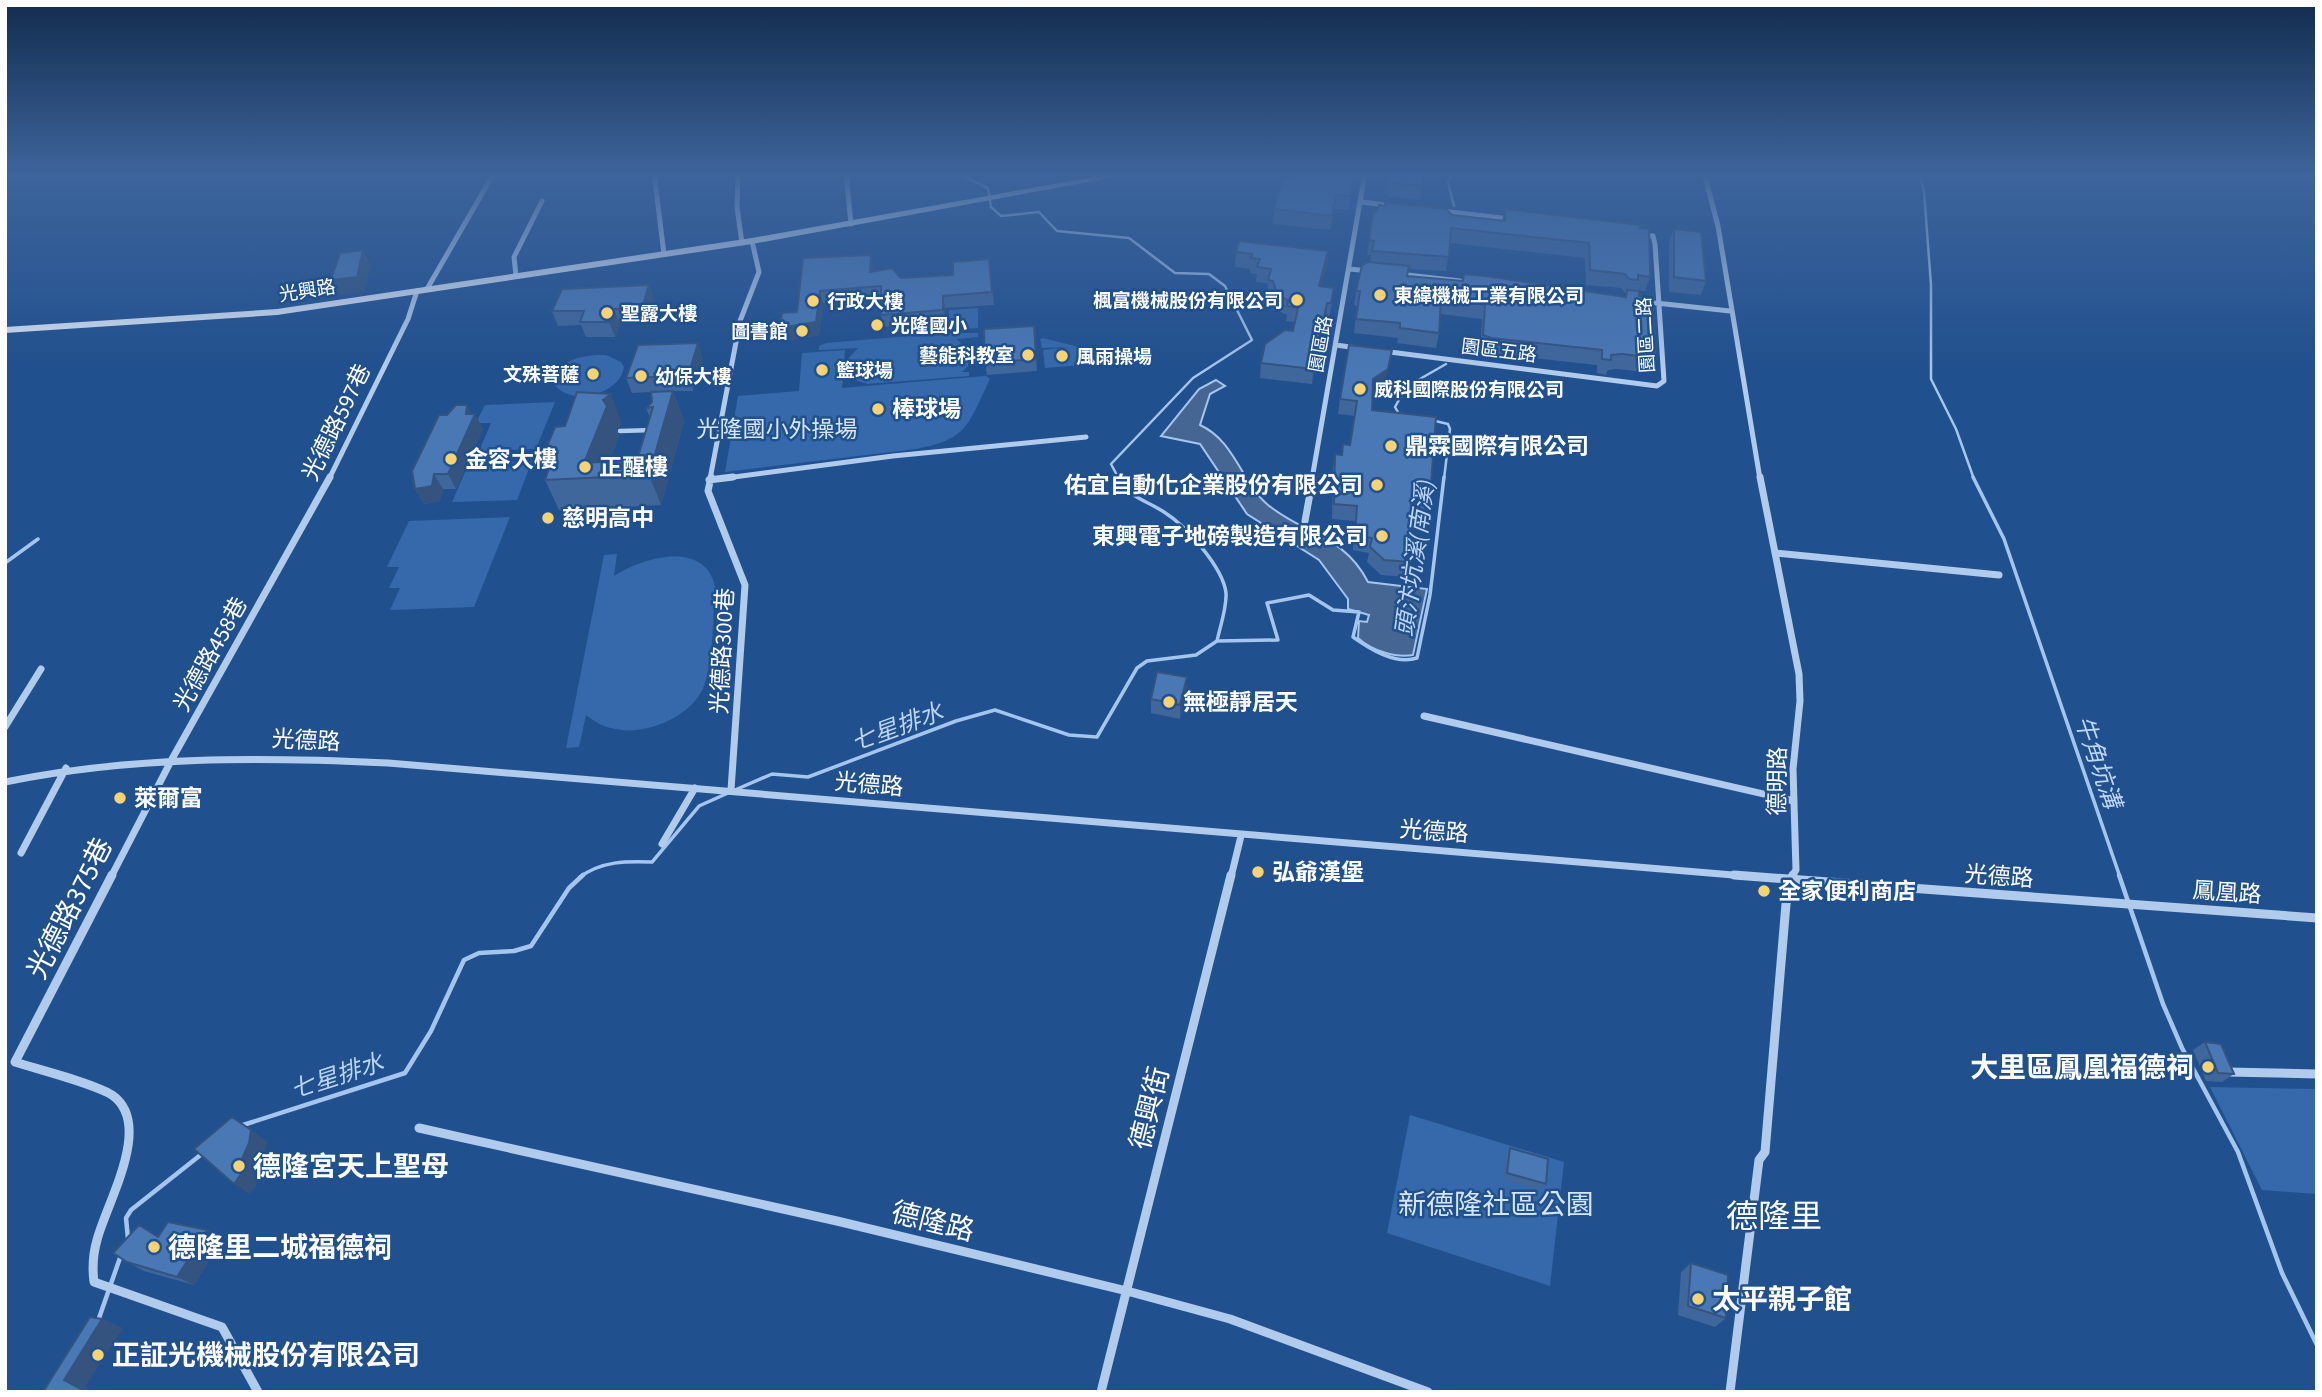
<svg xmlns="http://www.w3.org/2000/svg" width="2322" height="1397" viewBox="0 0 2322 1397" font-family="'Source Sans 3','Noto Sans TC',sans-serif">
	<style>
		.green { fill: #3569ab }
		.water { fill: #456693; stroke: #a4c5ed; stroke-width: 2 }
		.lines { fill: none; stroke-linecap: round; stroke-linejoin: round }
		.stream-far2 { stroke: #a4c5ed; stroke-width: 2.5 }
		.stream-far1 { stroke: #a4c5ed; stroke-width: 3.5 }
		.stream { stroke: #a4c5ed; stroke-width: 4.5 }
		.pedestrian { stroke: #b0cbec; stroke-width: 4.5 }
		.minor-far2 { stroke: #b0cbec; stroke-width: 5 }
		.minor-far1 { stroke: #b0cbec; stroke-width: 7 }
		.minor { stroke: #b0cbec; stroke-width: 9 }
		.secondary { fill: #dce8f9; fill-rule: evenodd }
		.wall { fill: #40679c; fill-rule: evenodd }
		.shaded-wall { fill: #34547f }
		.building { fill: #4a78b5; stroke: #34547f; stroke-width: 2 }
		.poi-dot { fill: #f9d371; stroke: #21508e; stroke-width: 2.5 }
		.labels { text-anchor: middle; stroke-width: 5; stroke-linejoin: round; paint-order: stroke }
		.far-street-label { font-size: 19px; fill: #fff; stroke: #21508e }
		.far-poi-label { font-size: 19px; font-weight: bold; fill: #fff; stroke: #21508e; text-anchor: start }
		.poi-label { font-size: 23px; font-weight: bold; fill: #fff; stroke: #21508e; text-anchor: start }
		.street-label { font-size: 23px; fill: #fff; stroke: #21508e }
		.park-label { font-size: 23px; fill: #d5e5f9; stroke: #21508e }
		.water-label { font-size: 24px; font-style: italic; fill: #bcd5f3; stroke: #21508e }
		.near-street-label { font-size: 28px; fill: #fff; stroke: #21508e }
		.near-poi-label { font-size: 28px; font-weight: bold; fill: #fff; stroke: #21508e; text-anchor: start }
		.near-park-label { font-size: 28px; fill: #d5e5f9; stroke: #21508e }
		.near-quarter-label { font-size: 32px; fill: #fff; stroke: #21508e }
	</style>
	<rect width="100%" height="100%" fill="#21508e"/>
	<!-- green -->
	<path class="green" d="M978 308V328L949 330V310Z
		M946 333H978V337L957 339 969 353 968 366 962 372H969V376L867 384 852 379 845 367 847 360 858 348 819 350V346L826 343Z
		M1043 338 1079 347 1081 365 1045 368 1043 350 1068 347 1042 348 1040 339Z
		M845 350 842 388 986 376 990 379C968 424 969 439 916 449L725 472 738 396 799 391 802 353Z
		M606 355 621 362 624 367C620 395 570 407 554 384 553 359 587 354 606 355Z
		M555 402 536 449 479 451 491 423H476L485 405Z
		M532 461 517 500 452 502 469 463Z
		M510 517 474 607 390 610 400 588H389L399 567H387L409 521Z
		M617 554 614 576C641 558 704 539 715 586 713 616 714 653 705 683 695 716 646 736 615 729 603 727 595 722 586 715L579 747 566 748 604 555Z
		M2210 1087 2317 1089V1194L2262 1190Z
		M1410 1115 1564 1162 1550 1286 1387 1233Z"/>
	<!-- water -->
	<path class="water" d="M1216 380 1225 386 1210 394 1200 425C1235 441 1241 482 1268 505 1305 535 1344 535 1368 582L1427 589 1413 655C1396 658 1372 651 1358 638L1359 621 1367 622 1369 615 1348 609V599L1319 560 1247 514 1200 444 1161 436 1199 389Z"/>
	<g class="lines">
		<!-- stream-far2 -->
		<path class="stream-far2" d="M956 173 988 188 991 207 1001 216 1039 212 1057 231 1129 238 1175 273 1209 274 1225 286 1252 340 1193 378 1111 464 1119 479
			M1452 173 1448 182 1454 206
			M1919 173 1924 191 1931 285V379L1956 429 1974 479
			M1399 414 1395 407 1406 387 1446 364
			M1431 420 1448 424 1450 429 1444 479"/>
		<!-- stream-far1 -->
		<path class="stream-far1" d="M1973 477 2004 539 2120 877
			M5 563 38 539
			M1217 641 1278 640 1267 603 1309 595 1333 610 1359 612 1353 637C1370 649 1395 665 1417 658L1430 595 1444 477
			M735 790 772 774 808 777 956 721 995 710 1069 735 1097 737 1137 668 1147 661 1196 655 1217 641C1220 627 1227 607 1226 593 1223 567 1185 525 1164 512 1144 499 1130 499 1118 477
			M580 877C602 861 626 861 652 862L699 806 728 793"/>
		<!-- stream -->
		<path class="stream" d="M2119 875 2163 1004 2182 1048 2238 1152 2282 1273 2317 1345
			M240 1126 405 1073 431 1031 464 960 479 953 514 951 531 946 569 888 583 875
			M128 1239 126 1218 131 1210 203 1153
			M98 1321 121 1255"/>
		<!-- pedestrian -->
		<path class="pedestrian" d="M620 431 654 430"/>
		<!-- minor-far2 -->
		<path class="minor-far2" d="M654 173 664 254
			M738 173 737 207 742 243
			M846 173 851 224
			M1704 173 1718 226 1760 479
			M1362 202 1392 206
			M1442 211 1510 219
			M1349 269 1370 271
			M1399 274 1460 281
			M516 276 514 257 542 201
			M427 289 494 173
			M1656 303 1730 311
			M1336 345 1357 348
			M1382 351 1657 386 1664 381 1655 244 1653 236 1640 235
			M329 479 408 319 417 291
			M710 479 740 321 759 272 752 241
			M719 479 893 456 1086 437
			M1312 479 1365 173"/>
		<!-- minor-far1 -->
		<path class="minor-far1" d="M711 477 708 491 745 585 731 790
			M1760 477 1799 674 1800 701 1793 769 1796 870 1791 877
			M709 480 733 477
			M1305 521 1313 477
			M1775 553 1999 575
			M1424 716 1794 801
			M5 727 41 669
			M5 782C132 756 259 757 388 763L1757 877
			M662 844 695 788
			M21 853 66 768
			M111 877 172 759 330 477
			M1231 877 1241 836"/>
		<!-- minor -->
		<path class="minor" d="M112 875 15 1062C37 1069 96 1084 112 1095 154 1124 107 1202 97 1240 93 1254 92 1267 94 1282L222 1327 258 1392
			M1734 875 2317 918
			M2228 1072 2317 1074
			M419 1128 837 1221 1127 1291 1230 1319 1428 1392
			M1101 1392 1231 875
			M1730 1392 1759 1160 1765 1152 1786 904 1793 875"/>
		<!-- secondary -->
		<path class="secondary" d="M1116 173H1137L752 244 277 315 5 333V327L277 309 752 238Z"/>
	</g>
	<!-- wall -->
	<path class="wall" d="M1355 173 1349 210 1335 209 1330 230 1273 224 1274 209 1289 178Z
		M1425 173 1420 200 1391 197 1384 192 1386 179Z
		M1505 209 1640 225 1650 277 1645 291 1635 290 1639 296 1657 358 1652 373 1617 369 1608 370 1606 375 1597 373V365L1488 353 1480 350 1482 319 1440 314 1439 333 1436 348 1397 343 1398 338 1354 333 1357 306 1354 305 1356 291 1370 262 1371 255H1367L1373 212 1452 215 1502 220ZM1450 243 1585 258 1586 285 1621 288 1626 294 1625 297 1464 274 1462 281 1407 276 1408 269 1446 271Z
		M1674 229 1706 281 1701 295 1669 292V243Z
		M1328 251 1327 265 1321 287 1332 303 1329 318H1326L1312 384 1260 378 1261 363 1293 331 1295 322 1286 321 1287 315 1276 310 1272 295H1267L1268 283 1256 282 1257 274 1250 273V269L1235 267 1236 252Z
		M803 258 873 267V271L901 278 953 275 989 259 994 305 945 308V322L883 327 881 315V299L823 303 819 335 784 341 797 312Z
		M649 285 654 300 647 323 620 324 615 337H586L581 325 558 326 552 311Z
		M1034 326 1037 371 987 375 985 363Z
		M703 358 693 391H673L684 421 661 505 559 510 545 480 552 461 546 449 622 424 616 429 619 436 609 462 637 460 650 418 646 408 652 402 651 392 632 393 626 378Z
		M1385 384 1372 393V410L1430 497 1427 512 1415 511 1410 562 1407 577 1381 575 1367 562 1369 553 1353 550 1355 521 1332 519 1333 469 1335 454 1342 455 1343 444 1350 445 1355 416 1338 414 1340 399Z
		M467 405 471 414 483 429 456 489H443L440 501 424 504 415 489 447 415Z
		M1187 677V692L1180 719 1151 713V699Z
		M2205 1042 2234 1074 2222 1082 2206 1081 2193 1050Z
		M1510 1148 1546 1184 1541 1191 1503 1180 1506 1155Z
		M207 1230 222 1239 194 1285 144 1271 127 1262 158 1235Z
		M1691 1263 1726 1318 1715 1327 1678 1315 1681 1272Z"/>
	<!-- shaded-wall -->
	<path class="shaded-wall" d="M1336 195 1335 209 1330 230 1332 216Z
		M363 250 371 265 364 292 340 295 331 280Z
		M1328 251 1327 265 1318 301 1319 286Z
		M871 255 873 267 872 284 870 272Z
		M649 285 654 300 647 323 642 308Z
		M820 291 823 303 819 335 784 341 780 328Z
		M943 296 945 308V322L943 310Z
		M1327 303 1326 318 1312 384 1313 369Z
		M614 309 620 324 615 337 609 322Z
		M698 343 703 358 693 391 688 376Z
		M1392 350 1385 384 1370 394 1373 379Z
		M673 391 684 421 661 505 649 475Z
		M611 394 622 424 616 429 619 436 603 477 584 463 603 400Z
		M467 405 473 418 475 414 483 429 456 489 448 474 466 414Z
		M434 474 443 489 440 501 424 504 415 489Z
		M1187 677V692L1180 719V705Z
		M251 1130 267 1141 265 1153 257 1172V1184L250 1194 234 1184Z
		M207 1230 222 1239 194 1285 177 1277Z
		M102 1319 123 1328 85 1387 94 1392H87L64 1380Z"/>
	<!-- building -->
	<path class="building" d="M1290 173H1354L1351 196 1336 195 1332 216 1274 209 1283 177 1289 178Z
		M1387 173H1424L1422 186 1393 183 1386 179Z
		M1385 203 1446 209 1452 215 1505 221V209L1640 225V228L1649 229 1650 267V277L1638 275V280L1629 279 1625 274 1590 270 1589 243 1451 228 1449 257 1372 251 1374 241 1369 240 1373 212H1377L1379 205 1385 206Z
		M1674 229 1701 232 1706 281 1674 277Z
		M1239 241 1328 251 1319 286 1334 288 1331 303H1327L1313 369 1261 363 1265 344 1285 330 1293 331 1298 308 1287 306 1288 300 1277 295 1273 281 1268 280 1271 269 1257 267 1260 259 1251 258 1252 254 1236 252Z
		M363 250 357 277 331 280 340 253Z
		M871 255 870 272 892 268 901 278 953 275V262L989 259 992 292 943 296V310L881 315V286L820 291 816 322 780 328 782 313 797 312 803 258Z
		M1368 262 1409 266 1407 276 1463 281 1464 274 1485 276 1626 297 1627 290 1639 291V296L1652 297 1657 358 1622 354 1611 355V360L1602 359V350L1491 338 1483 335 1485 305 1441 299 1439 333 1400 328V323L1356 319 1360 291H1356L1362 265Z
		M649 285 642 308 614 309 609 322H580L584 311H552L562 289Z
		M1034 326 1036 359 985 363 984 329Z
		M698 343 688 376 626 378 638 345Z
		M1349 345 1392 350 1388 369 1373 379 1372 410 1436 417 1430 497 1416 496 1410 562 1384 560 1370 547 1372 538 1355 535 1357 506 1334 504 1335 454 1342 455 1343 444 1350 445 1357 401 1340 399Z
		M673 391 649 475 545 480 556 449H546L555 427 565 426 577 392 611 394 603 400 607 406 584 463 637 460 653 407 646 408 652 402 651 392Z
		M456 405H467L466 414H475L448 474H434L432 486 415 489 412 471 439 415H447Z
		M1157 672 1187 677 1180 705 1151 699Z
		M2205 1042 2221 1044 2234 1074 2218 1073Z
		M232 1117 251 1130 249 1143 241 1161V1174L234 1184 194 1149Z
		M1510 1148 1548 1159 1546 1184 1507 1173Z
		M168 1222 207 1230 177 1277 127 1262 113 1253 139 1225 158 1237Z
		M1691 1263 1728 1275 1726 1318 1688 1306Z
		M90 1317 102 1319 64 1380 87 1392H43Z"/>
	<!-- sky -->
	<linearGradient id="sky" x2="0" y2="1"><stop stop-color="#122c4e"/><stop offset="0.47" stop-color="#3d649b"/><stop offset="1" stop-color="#3d649b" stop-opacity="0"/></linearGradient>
	<rect width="2322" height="369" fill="url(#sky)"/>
	<!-- markers -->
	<g class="poi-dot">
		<circle cx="1380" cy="295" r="7"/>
		<circle cx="1297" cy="300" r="7"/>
		<circle cx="813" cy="301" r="7"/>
		<circle cx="607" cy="313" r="7"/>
		<circle cx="877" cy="325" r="7"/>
		<circle cx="802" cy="331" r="7"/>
		<circle cx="1028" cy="355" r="7"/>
		<circle cx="1062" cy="356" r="7"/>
		<circle cx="822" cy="370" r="7"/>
		<circle cx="593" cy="374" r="7"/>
		<circle cx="641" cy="376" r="7"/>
		<circle cx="1360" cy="389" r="7"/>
		<circle cx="878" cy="409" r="7"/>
		<circle cx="1391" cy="446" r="7"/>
		<circle cx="451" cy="459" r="7"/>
		<circle cx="585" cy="467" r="7"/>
		<circle cx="1377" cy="485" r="7"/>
		<circle cx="548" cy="518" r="7"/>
		<circle cx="1382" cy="536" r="7"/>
		<circle cx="1169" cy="702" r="7"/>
		<circle cx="120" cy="798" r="7"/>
		<circle cx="1258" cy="872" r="7"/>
		<circle cx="1764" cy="891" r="7"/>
		<circle cx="2208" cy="1067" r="7"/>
		<circle cx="239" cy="1166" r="7"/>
		<circle cx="154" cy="1247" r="7"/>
		<circle cx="1698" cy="1299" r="7"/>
		<circle cx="98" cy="1355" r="7"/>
	</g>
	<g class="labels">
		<!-- far-street labels -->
		<g class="far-street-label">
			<text transform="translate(307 290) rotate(-9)" y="7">光興路</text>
			<text transform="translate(1645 335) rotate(-93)" y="7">園區二路</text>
			<text transform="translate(1320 344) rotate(-80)" y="7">園區路</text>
			<text transform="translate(1499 350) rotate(7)" y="7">園區五路</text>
		</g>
		<!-- far-poi labels -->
		<g class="far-poi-label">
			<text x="1394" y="302">東緯機械工業有限公司</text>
			<text x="1283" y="307" text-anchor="end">楓富機械股份有限公司</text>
			<text x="827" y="308">行政大樓</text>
			<text x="621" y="320">聖露大樓</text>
			<text x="891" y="332">光隆國小</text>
			<text x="788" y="338" text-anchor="end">圖書館</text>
			<text x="1014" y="362" text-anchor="end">藝能科教室</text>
			<text x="1076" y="363">風雨操場</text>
			<text x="836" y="377">籃球場</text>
			<text x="579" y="381" text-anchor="end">文殊菩薩</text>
			<text x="655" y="383">幼保大樓</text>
			<text x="1374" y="396">威科國際股份有限公司</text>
		</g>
		<!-- poi labels -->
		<g class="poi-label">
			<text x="892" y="417">棒球場</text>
			<text x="1405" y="454">鼎霖國際有限公司</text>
			<text x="465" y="467">金容大樓</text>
			<text x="599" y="475">正醒樓</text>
			<text x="1363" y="493" text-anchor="end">佑宜自動化企業股份有限公司</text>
			<text x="562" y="526">慈明高中</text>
			<text x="1368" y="544" text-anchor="end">東興電子地磅製造有限公司</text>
			<text x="1183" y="710">無極靜居天</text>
			<text x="134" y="806">萊爾富</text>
			<text x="1272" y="880">弘爺漢堡</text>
			<text x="1778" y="899">全家便利商店</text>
		</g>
		<!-- street labels -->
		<g class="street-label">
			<text transform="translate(336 422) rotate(-64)" y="8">光德路597巷</text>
			<text transform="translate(722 651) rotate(-87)" y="8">光德路300巷</text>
			<text transform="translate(210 654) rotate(-61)" y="8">光德路458巷</text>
			<text transform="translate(306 740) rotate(3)" y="8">光德路</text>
			<text transform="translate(1777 781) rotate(-89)" y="8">德明路</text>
			<text transform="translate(869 784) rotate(5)" y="8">光德路</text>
			<text transform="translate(1434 831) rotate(4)" y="8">光德路</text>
			<text transform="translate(1999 876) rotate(4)" y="8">光德路</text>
			<text transform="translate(2227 892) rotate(4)" y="8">鳳凰路</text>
		</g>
		<!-- park labels -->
		<g class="park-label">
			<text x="777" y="437">光隆國小外操場</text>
		</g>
		<!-- water labels -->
		<g class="water-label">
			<text transform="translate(1415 558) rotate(-82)" y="8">頭汴坑溪(南溪)</text>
			<text transform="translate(897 727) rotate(-20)" y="8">七星排水</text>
			<text transform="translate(2098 762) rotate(71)" y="8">牛角坑溝</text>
			<text transform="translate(337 1076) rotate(-18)" y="8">七星排水</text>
		</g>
		<!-- near-street labels -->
		<g class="near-street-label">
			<text transform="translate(69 908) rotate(-63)" y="10">光德路375巷</text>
			<text transform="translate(1149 1108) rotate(-76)" y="10">德興街</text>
			<text transform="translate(933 1221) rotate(14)" y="10">德隆路</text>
		</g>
		<!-- near-poi labels -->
		<g class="near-poi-label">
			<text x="2194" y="1077" text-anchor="end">大里區鳳凰福德祠</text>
			<text x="253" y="1176">德隆宮天上聖母</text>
			<text x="168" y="1257">德隆里二城福德祠</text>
			<text x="1712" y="1309">太平親子館</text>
			<text x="112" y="1365">正証光機械股份有限公司</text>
		</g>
		<!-- near-park labels -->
		<g class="near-park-label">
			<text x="1496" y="1214">新德隆社區公園</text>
		</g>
		<!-- near-quarter labels -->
		<g class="near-quarter-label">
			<text x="1774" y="1227">德隆里</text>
		</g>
	</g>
	<!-- border -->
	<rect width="2322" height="1397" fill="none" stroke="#ffffff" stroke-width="14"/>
</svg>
